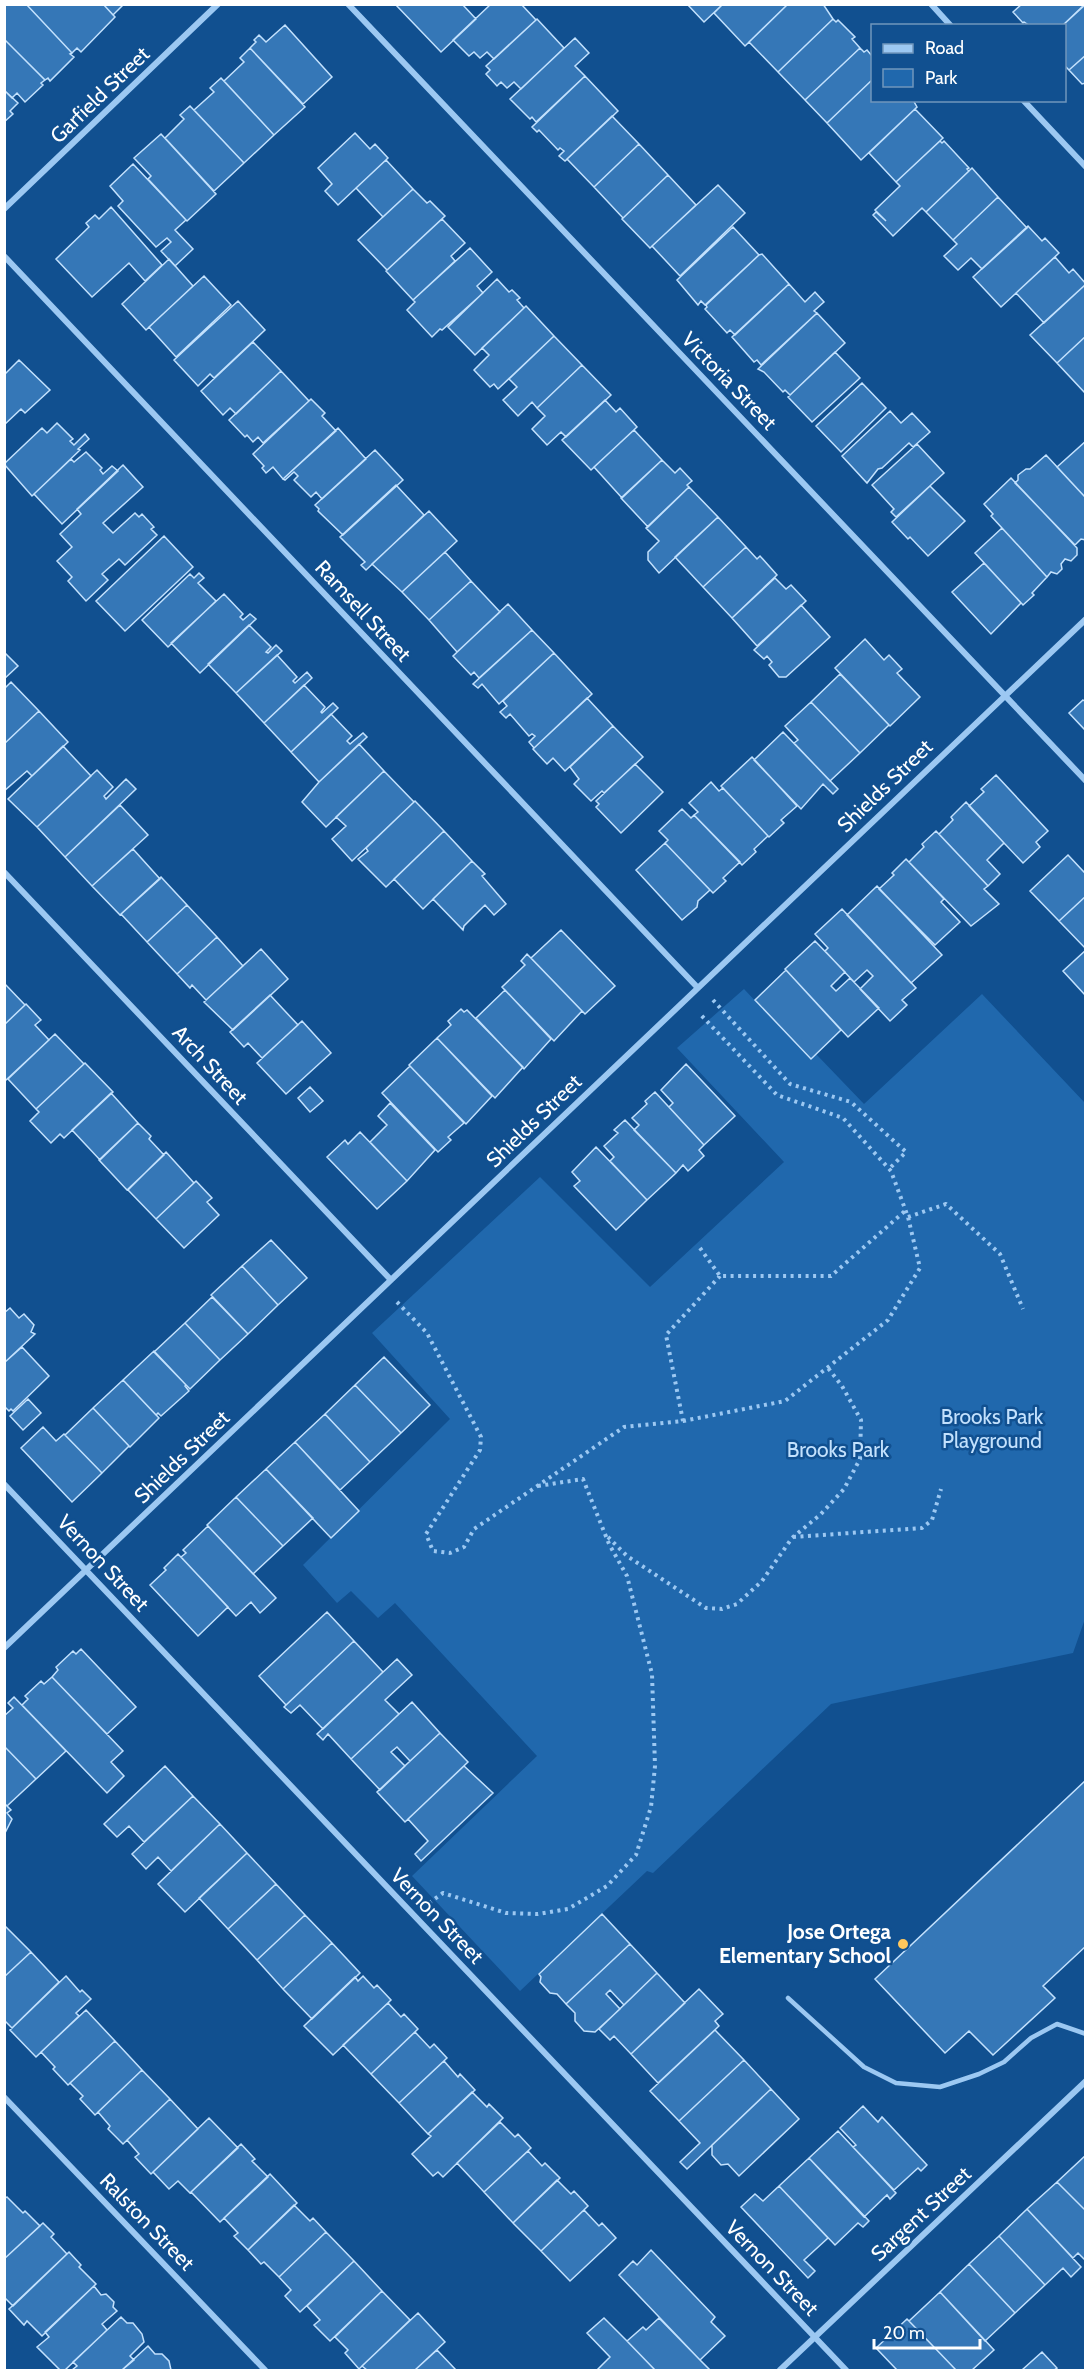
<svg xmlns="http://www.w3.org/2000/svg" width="1090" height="2375" viewBox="0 0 1090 2375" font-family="Cabin,sans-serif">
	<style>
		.green { fill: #2068ad }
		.building { fill: #3577b7; stroke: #c3e1fd; stroke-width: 1.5 }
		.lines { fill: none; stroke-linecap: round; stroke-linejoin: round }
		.path { stroke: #9cc8f2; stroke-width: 4; stroke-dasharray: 3 4.5; stroke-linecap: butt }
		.service { stroke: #9cc8f2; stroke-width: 4.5 }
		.minor { stroke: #9cc8f2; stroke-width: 6 }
		.poi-dot { fill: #ffc75d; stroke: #115090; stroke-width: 2 }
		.labels { text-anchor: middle; stroke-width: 5; stroke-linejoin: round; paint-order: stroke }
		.street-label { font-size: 21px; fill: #fff; stroke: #115090 }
		.park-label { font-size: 21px; fill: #c3e1fd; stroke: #115090 }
		.poi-label { font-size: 21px; font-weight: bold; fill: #fff; stroke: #115090; text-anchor: end }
	</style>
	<rect width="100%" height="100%" fill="#115090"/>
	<!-- green -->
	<path class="green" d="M744 989 810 1059 816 1054 864 1104 982 994 1085 1103 1086 1616 1073 1653 831 1704 653 1873 647 1871 520 1991 412 1876 537 1756 395 1603 378 1618 351 1591 337 1603 303 1565 450 1419 372 1333 540 1177 650 1287 784 1162 677 1048Z"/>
	<!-- building -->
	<path class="building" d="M5 4H26L72 53 70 54 74 57 50 81 48 78 45 80 4 39Z
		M26 4H103L115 17 81 52 77 48 72 53Z
		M103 4H124L113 15Z
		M395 4H462L476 19 441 52Z
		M491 4H521L536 20 494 59 487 52 480 58 474 52 469 56 453 40Z
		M687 4H723L704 22Z
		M723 4H788L745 46 714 13Z
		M788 4H823L833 19 778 72 749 42Z
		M1022 4H1085L1062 26H1030L1024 22 1023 23 1013 12Z
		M1086 4V55L1069 70 1064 65V26H1062Z
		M537 19 564 48 521 89 514 82 507 88 501 82 497 86 486 74 490 70 486 66Z
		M833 19 836 22 838 20 855 37 852 39 860 48 805 100 778 72Z
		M285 25 332 77 303 104 250 48 256 42 254 40 259 35 266 42Z
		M575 38 589 53 575 66 585 76 536 122 532 117 530 119 510 99Z
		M4 39 45 80 41 83 43 85 25 102 17 93 12 98 4 90Z
		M250 48 305 107 274 135 224 81 244 62 240 58Z
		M860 48 864 52 867 50 872 56V80L827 123 805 100Z
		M1086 55V83L1082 84 1069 70Z
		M585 76 618 111 565 161 559 156 564 151 560 148 558 150 539 130 537 132 532 127Z
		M221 78 274 135 244 163 194 110 214 92 210 88Z
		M872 80V100H913L917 107 861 160 827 123Z
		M4 90 18 103 10 111 13 114 4 122Z
		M190 106 244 163 214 191 165 138 184 119 180 115Z
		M915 109 943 138 896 182 869 153Z
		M612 116 639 144 594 187 567 159Z
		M355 133 370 149 375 144 388 158 338 205 325 191 332 184 318 168Z
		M161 134 216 194 187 221 148 179 151 176 134 158Z
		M940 141 942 143 944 141 969 168 967 169 969 171 926 212 922 208 893 236 873 215 876 212 886 221 875 210 900 186 896 182Z
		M639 144 668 175 623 218 594 187Z
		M386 160 413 189 383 217 356 188Z
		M133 164 186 220 175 230 193 249 175 266 161 251 171 242 167 238 156 247 118 206 123 201 110 186Z
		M972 168 998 197 953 240 926 212Z
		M668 175 696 205 650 248 622 219Z
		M718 185 745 213 680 276 652 246Z
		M413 189 427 203 430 201 445 216 387 270 358 240Z
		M998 197 1027 228 982 269 971 258 958 270 944 256 957 244 953 240Z
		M111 207 162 265 145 281 129 263 92 297 56 259 89 227 86 223 95 215 99 219Z
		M442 219 465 243 451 256 455 261 413 300 386 271Z
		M1028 226 1042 241 1045 238 1059 253 1001 307 973 277Z
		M733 227 759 255 705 305 701 301 698 305 677 280Z
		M470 248 492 272 477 286 483 293 442 330 440 329 432 337 407 310 415 302 413 300Z
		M762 254 789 284 735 335 730 330 727 333 705 309 707 307 706 305 759 255Z
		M1055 257 1069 273 1073 269 1086 284 1044 323 1016 293Z
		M169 259 193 286 146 330 122 304Z
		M204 276 231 305 176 357 149 327Z
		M497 279 509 292 512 290 520 298 517 300 524 308 475 355 448 327Z
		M789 284 805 302 815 292 824 302 814 311 817 313 761 365 757 360 754 362 732 337Z
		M1084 286 1086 287V336L1057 363 1030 335Z
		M238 301 265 330 214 378 210 374 198 386 174 360Z
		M526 306 554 336 498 389 494 384 490 387 474 370 489 355 482 348Z
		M817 313 845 343 790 395 785 390 783 392 764 372 758 369Z
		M554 336 582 365 537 408 532 402 518 416 503 400 517 387 509 379Z
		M1086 336V394L1057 363Z
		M253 342 281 371 236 414 230 408 223 415 201 391Z
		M835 352 860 378 812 422 788 397Z
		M19 360 50 390 25 413 21 409 4 425V375Z
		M582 365 611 395 566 437 561 432 547 445 532 429 545 416 537 408Z
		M281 371 309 401 263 443 258 437 253 442 247 435 245 437 229 420Z
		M862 383 886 408 841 452 816 426Z
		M311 399 325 413 322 416 336 431 283 479 273 467 266 473 262 468 264 466 253 454Z
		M605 400 616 412 620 408 637 427 591 470 562 440Z
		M890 411 901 423 912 413 930 432 913 447 909 443 882 468 878 469 867 483 842 456Z
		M57 423 73 439 70 441 74 445 85 434 89 439 78 449 80 450 32 496 4 464 42 428 47 433Z
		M338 428 366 459 322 499 316 492 311 497 294 480 298 476 294 472 285 480 283 479Z
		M634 430 662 460 622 498 594 467Z
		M1086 441V498L1057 467Z
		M917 444 944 473 896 517 891 512 894 509 872 485Z
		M375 450 403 480 343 535 318 511 319 509 315 505Z
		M86 452 102 468 100 470 103 474 112 466 118 471 62 524 34 494 71 459 74 462Z
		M1046 455 1086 498V540L1081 539 1075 545 1015 483 1018 480V475L1026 469H1030Z
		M662 460 675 473 680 468 692 481 687 485 689 487 648 527 621 498Z
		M123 465 143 487 103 523 113 533 135 513 139 517 142 514 154 527 151 529 157 535 125 565 119 559 102 574 108 580 86 601 68 581 72 577 57 561 72 547 60 534 81 514 77 509Z
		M1011 478 1077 548V555L1071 561 1065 559 1061 564 1062 569 1057 574 1051 572 1047 577 991 516 993 514 984 504Z
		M396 485 424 515 366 570 361 565 365 562 340 537Z
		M930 486 965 521 928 556 910 537 908 539 892 522Z
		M689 487 718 517 659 573 648 560V552L659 541 646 528Z
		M429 511 457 541 402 592 372 564Z
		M718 517 746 547 703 587 675 557Z
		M1002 528 1047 577 1032 593 1034 595 1023 605 975 553Z
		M164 536 193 567 125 631 96 601Z
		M746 547 757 559 760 556 777 575 732 618 703 587Z
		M445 552 471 581 429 620 402 592Z
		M984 563 1021 603 991 634 952 592Z
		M199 573 204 578 198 583 216 601 168 647 142 620 190 574 194 578Z
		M775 578 786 589 791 585 806 601 757 646 732 618Z
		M471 581 500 612 457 652 429 620Z
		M224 594 243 614 240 617 243 620 250 614 256 619 200 673 171 643Z
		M508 604 532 630 479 678 474 672 471 675 453 656Z
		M801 605 830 637 786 677H779L769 665 772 662 767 656 764 659 754 650Z
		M249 625 271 647 266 652 268 653 276 645 282 651 236 693 208 664Z
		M532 630 554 653 499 704 482 684 478 688 473 684Z
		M865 639 884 660 889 655 902 669 897 673 920 697 890 726 835 668Z
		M4 652 18 666 4 679Z
		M554 653 592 694 534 748 529 742 535 736 532 734 529 736 510 714 506 718 500 712 507 706 503 701Z
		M277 655 297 677 293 681 295 683 307 672 312 678 264 723 236 693Z
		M840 674 889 725 860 753 811 702Z
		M11 682 39 711 4 744V689Z
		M304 685 325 707 321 712 322 713 333 703 338 708 291 752 264 723Z
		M587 698 613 726 565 771 553 758 547 764 533 749Z
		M1083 700 1086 702V731L1069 713Z
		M811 702 860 753 830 781 794 743 798 740 785 726Z
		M39 711 68 742 32 776 27 771 4 791V744Z
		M331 714 352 736 347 741 350 744 363 733 367 737 319 782 291 752Z
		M613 726 643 757 604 793 602 791 591 801 574 784 579 779 570 767Z
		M783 732 838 789 833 794 823 784 801 809 754 760Z
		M359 744 384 771 326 827 302 802 319 782Z
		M63 746 91 776 37 827 8 799Z
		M752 757 797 806 781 820 784 823 769 837 721 786Z
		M635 764 663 792 621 833 596 807 599 804 596 801Z
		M97 770 113 787 104 796 106 799 126 779 136 789 65 857 37 827Z
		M384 771 414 802 352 861 332 839 346 826 336 817Z
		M996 775 1048 831 1036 842 1040 847 1023 863 969 806 984 792 981 789Z
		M711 782 719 791 723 788 768 836 754 849 756 852 742 865 694 815 698 812 689 803Z
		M415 801 444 831 386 887 358 859 368 851 366 848Z
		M966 802 1004 843 987 860 1000 874 988 886 939 834 953 820 951 817Z
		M120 805 148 835 92 886 65 857Z
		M682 809 691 818 694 815 740 862 723 878 726 881 713 893 665 843 668 840 659 831Z
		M444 831 472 861 423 909 394 879Z
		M936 831 988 886 984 889 999 904 971 926 909 862 924 847 922 844Z
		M665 843 710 890 698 901 697 907 682 920 636 870Z
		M133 849 160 879 120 915 92 886Z
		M1068 855 1084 872 1086 871V896L1059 921 1030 891Z
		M906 859 944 899 941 902 960 922 935 945 879 889 894 875 892 873Z
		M472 861 485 874 482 876 506 904 494 915 485 905 464 926 463 930 433 899Z
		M161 877 187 905 147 942 121 914Z
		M877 886 942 955 911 983 847 915Z
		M1086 896V949L1059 921Z
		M187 905 217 937 177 974 147 942Z
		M842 909 916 988 902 1000 907 1005 890 1021 860 989 873 976 867 970 854 982 825 951 828 948 815 934Z
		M561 930 615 986 585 1014 531 958Z
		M217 937 243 966 206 1000 192 985 190 988 177 974Z
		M815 941 845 972 831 986 836 991 850 978 879 1008 848 1037 785 969Z
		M261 949 288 979 233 1030 204 1002Z
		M1086 950V996L1063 971Z
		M527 954 582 1011 554 1041 502 987 525 965 521 961Z
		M786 970 841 1030 811 1059 755 1000Z
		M4 983 25 1005 4 1025Z
		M505 990 551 1039 524 1069 476 1018Z
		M270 995 298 1025 262 1058 248 1043 244 1047 230 1032Z
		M26 1004 41 1020 35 1025 49 1040 6 1080 4 1078V1025Z
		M461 1009 464 1012 467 1010 523 1067 495 1098 437 1038 451 1025 448 1021Z
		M302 1021 331 1053 286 1094 257 1063Z
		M55 1034 84 1064 36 1109 8 1079Z
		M437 1038 492 1096 466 1124 409 1065Z
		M85 1063 113 1092 64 1138 60 1134 51 1143 30 1121 39 1112 36 1109Z
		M686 1064 735 1116 704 1145 669 1107 673 1103 661 1090Z
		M410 1066 464 1123 448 1137 451 1140 438 1152 382 1093Z
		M310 1087 323 1101 310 1112 298 1098Z
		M655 1092 704 1145 699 1150 704 1156 688 1171 683 1165 676 1173 634 1130 639 1125 632 1118 647 1104 645 1101Z
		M111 1093 138 1123 100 1160 72 1130Z
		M390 1103 435 1150 407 1181 370 1142 387 1125 378 1116Z
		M625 1120 676 1173 647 1200 610 1161 614 1157 604 1146 618 1133 614 1130Z
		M138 1123 151 1136 149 1139 164 1155 127 1190 99 1160Z
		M360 1132 407 1181 377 1209 327 1157 345 1140 348 1144Z
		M596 1147 647 1200 616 1230 574 1186 580 1181 572 1172Z
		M166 1152 194 1183 156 1219 128 1190Z
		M196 1181 212 1198 207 1202 219 1215 184 1248 156 1219Z
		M271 1240 307 1278 278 1305 242 1266Z
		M242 1266 278 1305 248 1334 211 1295Z
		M212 1297 248 1334 220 1360 185 1323Z
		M10 1308 19 1318 24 1314 34 1325 31 1332 35 1334 4 1363V1313Z
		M185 1323 220 1360 190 1389 154 1352Z
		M22 1347 49 1376 13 1411 11 1409 9 1411 4 1406V1363Z
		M154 1351 186 1385 185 1386 189 1391 161 1416 158 1413 156 1415 123 1380Z
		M384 1357 430 1405 401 1433 355 1385Z
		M123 1380 159 1418 130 1447 93 1408Z
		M355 1385 401 1433 370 1462 325 1414Z
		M28 1399 41 1413 23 1430 10 1416Z
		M93 1408 129 1446 102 1473 65 1435Z
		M325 1414 370 1462 340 1490 295 1442Z
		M43 1427 56 1441 64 1434 102 1473 72 1502 21 1448Z
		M295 1442 359 1511 331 1538 266 1469Z
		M266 1469 313 1518 283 1546 236 1497Z
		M236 1497 283 1546 253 1574 207 1525Z
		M208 1526 276 1598 260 1613 251 1602 236 1616 181 1557 186 1553 183 1550Z
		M178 1554 228 1607 198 1636 150 1585 166 1570 164 1568Z
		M327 1612 354 1641 286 1705 259 1676Z
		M354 1641 383 1672 323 1729 300 1705 291 1713 284 1707Z
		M81 1649 136 1707 107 1734 52 1677 58 1670 56 1667 73 1651 76 1654Z
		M397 1659 412 1675 385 1700 399 1714 351 1759 328 1734 323 1740 317 1734Z
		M52 1677 123 1751 111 1762 124 1776 107 1793 22 1705 28 1699 25 1696 41 1681 44 1684Z
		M14 1697 66 1751 36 1779 4 1746V1716L13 1708 8 1703Z
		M412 1702 440 1733 410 1761 397 1747 391 1752 405 1766 380 1790 351 1759Z
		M440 1733 468 1762 405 1822 377 1792Z
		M4 1746 36 1779 7 1806 4 1803Z
		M165 1766 193 1796 144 1842 129 1826 117 1837 104 1824Z
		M464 1766 493 1793 421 1861 415 1854 428 1841 408 1819Z
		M1086 1780V1946L1043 1986 1055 1998 993 2055 969 2031 945 2053 875 1979Z
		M193 1796 220 1824 171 1871 158 1857 146 1869 132 1854Z
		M4 1803 11 1810 7 1813 12 1819 4 1835Z
		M220 1824 247 1853 185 1912 158 1884Z
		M247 1853 276 1884 228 1929 199 1898Z
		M276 1884 305 1915 257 1960 228 1929Z
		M602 1914 630 1944 566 2004 557 1994 550 1993 540 1982 541 1977 539 1974Z
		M305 1915 332 1943 283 1989 257 1960Z
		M4 1925 31 1952 4 1977Z
		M332 1943 360 1973 312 2019 283 1989Z
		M630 1944 657 1973 624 2005 610 1990 606 1994 620 2009 595 2032 584 2031 575 2021V2013L566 2004Z
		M31 1952 59 1982 12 2028 4 2020V1977Z
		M657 1973 685 2003 631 2054 614 2036 610 2040 599 2029Z
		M66 1976 80 1992 82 1990 91 1999 76 2013 79 2016 36 2057 10 2030Z
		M363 1976 374 1988 377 1985 391 2000 333 2055 304 2026 355 1977 358 1981Z
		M699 1989 723 2014 715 2021 719 2026 658 2083 631 2054Z
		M388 2003 401 2017 404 2014 418 2029 371 2074 343 2045Z
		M86 2010 115 2041 68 2085 53 2069 55 2067 41 2052Z
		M715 2030 744 2060 679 2121 650 2091Z
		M415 2032 430 2048 434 2044 447 2058 399 2103 371 2074Z
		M115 2041 142 2070 95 2115 80 2099 83 2096 70 2083Z
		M744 2060 771 2089 687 2169 680 2162 700 2143 679 2121Z
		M444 2061 458 2077 460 2074 475 2090 428 2134 399 2103Z
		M142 2070 170 2099 123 2144 108 2129 110 2126 98 2112Z
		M771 2089 799 2119 739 2176 728 2164 721 2165 712 2155V2145Z
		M472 2092 487 2107 489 2104 503 2118 443 2177 438 2172 433 2176 412 2154 431 2136 428 2134Z
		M170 2099 198 2129 151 2174 135 2157 139 2154 127 2140Z
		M863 2106 878 2122 882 2117 927 2165 921 2171 918 2168 894 2190 853 2147 856 2145 840 2128Z
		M209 2118 238 2148 190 2193 178 2181 169 2189 153 2172Z
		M500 2122 515 2137 518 2134 531 2148 484 2192 457 2163Z
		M838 2131 896 2193 890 2199 887 2195 864 2217 809 2158Z
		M241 2144 255 2159 252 2161 268 2177 220 2222 191 2192Z
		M528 2151 542 2166 545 2163 560 2178 513 2223 484 2192Z
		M1086 2155V2211L1057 2182Z
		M809 2158 869 2221 863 2227 858 2223 835 2245 779 2186Z
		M270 2174 297 2203 248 2250 234 2236 238 2233 224 2218Z
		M557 2180 571 2194 574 2191 588 2206 541 2251 513 2223Z
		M1057 2182 1086 2211V2261L1078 2253 1073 2258 1027 2209Z
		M779 2186 828 2238 804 2260 815 2271 808 2278 741 2207 755 2194 763 2201Z
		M7 2197 23 2213 25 2211 40 2226 4 2259V2199Z
		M294 2205 310 2221 313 2218 326 2232 279 2277 264 2262 261 2264 248 2250Z
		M1027 2209 1081 2267 1071 2277 1063 2268 1045 2285 999 2236Z
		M584 2210 599 2226 602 2223 616 2238 570 2281 541 2251Z
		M43 2223 54 2234 51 2237 67 2254 13 2306 4 2297V2259Z
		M326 2232 354 2261 300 2312 285 2296 291 2290 279 2277Z
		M999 2236 1045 2285 1015 2313 969 2264Z
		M651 2250 715 2317 711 2322 725 2336 700 2360 619 2275 633 2261 637 2265Z
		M69 2252 81 2265 79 2267 96 2284 42 2336 27 2321 24 2325 9 2309Z
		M354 2261 382 2291 330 2341 314 2325 320 2320 307 2306Z
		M969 2264 1015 2313 985 2341 940 2292Z
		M94 2286 101 2295 106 2294 114 2302 113 2307 117 2311 102 2324 107 2330 65 2370H60L37 2347 49 2337 45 2332Z
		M382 2291 410 2320 359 2369 345 2353 348 2350 335 2337Z
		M940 2292 994 2350 972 2370H956L909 2321Z
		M418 2313 445 2342 415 2370H367L362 2366Z
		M121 2317 127 2323H133L142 2334 144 2342 130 2356 134 2360 122 2370H72L77 2366 73 2362Z
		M604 2318 627 2341 655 2370H597L610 2357 587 2333Z
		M659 2318 700 2360 710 2370H655L627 2341 643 2327 646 2330Z
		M907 2319 909 2321 956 2370H897L876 2348Z
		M148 2346 155 2354H162L169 2361 171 2370H122Z
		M437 2350 456 2370H415Z
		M1042 2352 1057 2368 1054 2370H1022Z"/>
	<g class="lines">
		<!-- path -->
		<path class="path" d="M713 1000 790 1084 851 1102 906 1152 889 1169
			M908 1217 946 1204 1000 1254 1023 1309
			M700 1248 720 1276H831L905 1211
			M397 1302 427 1333 481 1437 480 1450 426 1534 433 1551 450 1553 464 1547 474 1529 624 1427 683 1421 666 1335 720 1276
			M683 1421 785 1401 888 1320 920 1268 908 1217 891 1171 843 1118 777 1095 701 1015
			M608 1537 627 1556 706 1608 722 1609 737 1604 762 1581 792 1538 821 1514 844 1489 860 1459 861 1420 842 1386 828 1368
			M793 1537 922 1528 932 1520 941 1489
			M429 1903 443 1893 506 1913 538 1914 568 1909 607 1886 636 1855 651 1807 655 1766 652 1674 627 1576 609 1544 583 1479 538 1486"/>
		<!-- service -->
		<path class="service" d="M788 1998 864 2067 896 2083 940 2087 979 2074 1004 2062 1031 2038 1057 2024 1086 2034"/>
		<!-- minor -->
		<path class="minor" d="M348 4 1086 781
			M931 4 951 26
			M1023 100 1086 167
			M4 209 218 4
			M4 256 698 988
			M4 872 391 1280
			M4 1484 846 2370
			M4 1648 1086 619
			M4 2097 265 2370
			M780 2370 1086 2081"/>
	</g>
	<!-- markers -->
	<circle class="poi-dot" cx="903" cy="1944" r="6"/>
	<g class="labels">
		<!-- street labels -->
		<g class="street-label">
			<text transform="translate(100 95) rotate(-44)" y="7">Garfield Street</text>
			<text transform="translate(729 381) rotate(46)" y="7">Victoria Street</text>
			<text transform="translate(363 611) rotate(47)" y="7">Ramsell Street</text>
			<text transform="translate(885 786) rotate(-44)" y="7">Shields Street</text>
			<text transform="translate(210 1065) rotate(47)" y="7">Arch Street</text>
			<text transform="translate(534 1121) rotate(-44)" y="7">Shields Street</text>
			<text transform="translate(182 1457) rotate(-44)" y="7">Shields Street</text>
			<text transform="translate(103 1563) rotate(47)" y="7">Vernon Street</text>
			<text transform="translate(437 1916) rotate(46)" y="7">Vernon Street</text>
			<text transform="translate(921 2214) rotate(-43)" y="7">Sargent Street</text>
			<text transform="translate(147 2222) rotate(46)" y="7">Ralston Street</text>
			<text transform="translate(772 2268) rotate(46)" y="7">Vernon Street</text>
		</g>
		<!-- park labels -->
		<g class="park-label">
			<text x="992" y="1424">Brooks Park<tspan x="992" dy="24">Playground</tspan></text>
			<text x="838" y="1457">Brooks Park</text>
		</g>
		<!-- poi labels -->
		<g class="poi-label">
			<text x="891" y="1939">Jose Ortega<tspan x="891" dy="24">Elementary School</tspan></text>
		</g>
	</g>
	<!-- border -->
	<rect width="1090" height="2375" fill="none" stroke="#ffffff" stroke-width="12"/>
	<!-- legend -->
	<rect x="871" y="24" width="195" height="78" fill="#115090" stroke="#7096bc" stroke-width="1.5"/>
	<rect x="883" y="44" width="30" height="9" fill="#9cc8f2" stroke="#7096bc" stroke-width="1.5"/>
	<text x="925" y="54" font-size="18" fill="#ffffff">Road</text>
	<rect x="883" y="69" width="30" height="18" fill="#2068ad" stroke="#7096bc" stroke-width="1.5"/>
	<text x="925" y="84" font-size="18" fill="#ffffff">Park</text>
	<!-- scale -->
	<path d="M874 2339v9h106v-9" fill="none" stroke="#ffffff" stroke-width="3"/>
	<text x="883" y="2339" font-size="18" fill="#ffffff" stroke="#115090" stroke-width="4.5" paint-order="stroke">20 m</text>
</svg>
